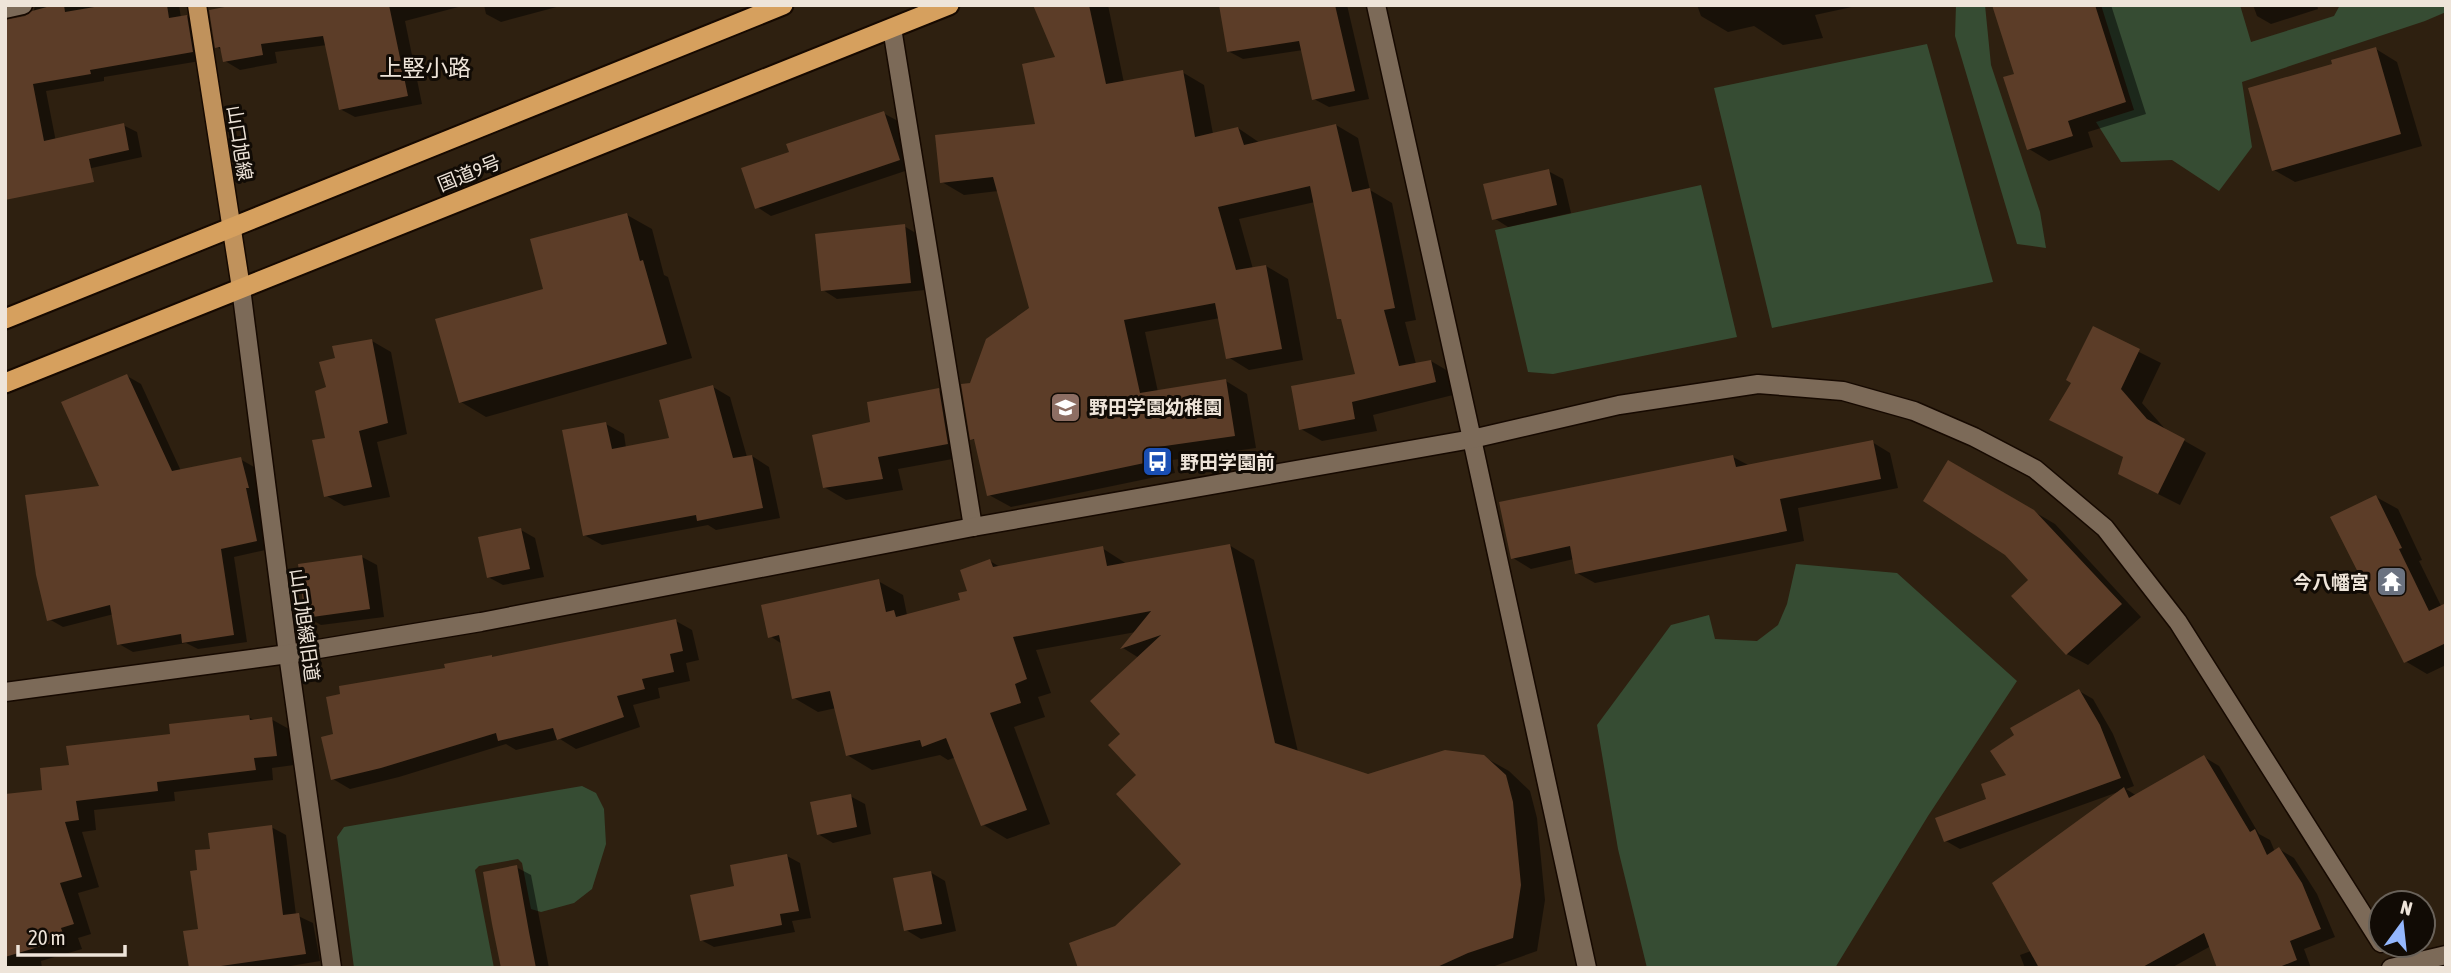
<svg xmlns="http://www.w3.org/2000/svg" width="2451" height="973" viewBox="0 0 2451 973" font-family="'Asap Condensed','Noto Sans JP',sans-serif">
	<style>
		.green { fill: #364c33 }
		.shadow { fill: #0007 }
		.building { fill: #5c3d28 }
		.lines { fill: none; stroke-linecap: round; stroke-linejoin: round }
		.minor-casing { stroke: #160900; stroke-width: 21 }
		.tertiary-casing { stroke: #160900; stroke-width: 21 }
		.primary-casing { stroke: #160900; stroke-width: 21 }
		.trunk-casing { stroke: #160900; stroke-width: 23 }
		.minor { stroke: #7c6a58; stroke-width: 18 }
		.tertiary { stroke: #7c6a58; stroke-width: 18 }
		.primary { stroke: #c0925c; stroke-width: 18 }
		.trunk { stroke: #d6a05e; stroke-width: 19 }
		.labels { text-anchor: middle; stroke-width: 6; stroke-linejoin: round; paint-order: stroke }
		.street-label { font-size: 19px; fill: #eee4d9; stroke: #110b05 }
		.poi-label { font-size: 19px; font-weight: bold; fill: #eee4d9; stroke: #110b05; text-anchor: start }
		.quarter-label { font-size: 23px; fill: #eee4d9; stroke: #110b05 }
	</style>
	<rect width="100%" height="100%" fill="#2e2010"/>
	<!-- green -->
	<path class="green" d="M1956 5H1985L1991 65 2040 212 2046 248 2017 244 1955 36Z
		M2101 5H2240L2251 42 2334 16 2340 5H2446V12L2425 21 2242 82 2252 147 2219 191 2172 160 2121 162 2096 122 2134 110Z
		M1927 44 1993 282 1772 328 1714 88Z
		M1701 185 1737 337 1553 374 1528 372 1495 230Z
		M1796 564 1897 573 2017 681 1928 816 1835 968H1647L1618 849 1597 725 1671 625 1709 615 1715 639 1757 641 1778 625 1787 604Z
		M582 786 596 793 604 809 606 844 592 889 574 903 541 912 531 909 522 863 518 859 479 866 475 870 494 968H354L337 837 344 827Z"/>
	<!-- shadow -->
	<path class="shadow" d="M35 5H179L181 18 187 16 201 25 206 60 104 77V81L46 91 57 147 5 154Z
		M244 5H466L405 21 422 104 355 117 340 109 327 45 275 52 277 63 240 70 225 61 223 51 217 47Z
		M484 5H564L501 22 486 14Z
		M1040 5H1108L1124 83 1182 72 1204 85 1213 134 1238 128 1260 143 1336 125 1358 138 1370 190 1392 203 1416 320 1405 322 1416 364 1431 361 1453 374 1457 394 1373 415 1377 431 1322 441 1301 429 1358 375 1344 321 1339 318 1315 202 1239 219 1253 269 1266 266 1288 279 1303 360 1249 370 1228 357 1220 318 1145 332 1158 392 1226 381 1247 394 1256 448 1172 460 1175 473 1011 507 989 495 977 441 972 439 971 384 1031 309 998 191 964 195 942 182 1037 126 1058 58Z
		M1221 5H1347L1369 99 1329 107 1314 99 1303 50 1243 59 1228 51Z
		M1697 5H1861L1815 15 1823 38 1783 45 1754 26 1728 32 1701 16Z
		M1994 5H2111L2146 114 2088 132 2093 147 2049 161 2029 149 2016 75Z
		M2253 5H2317L2318 9 2271 24 2257 16Z
		M2376 49 2397 62 2422 146 2295 182 2274 170 2334 65Z
		M883 113 898 121 914 168 771 216 757 207 791 153Z
		M123 125 137 132 142 157 87 169 70 137Z
		M1548 171 1563 179 1571 213 1508 227 1494 218Z
		M627 215 652 229 664 275 668 277 692 358 486 417 461 402Z
		M904 226 919 235 925 290 837 299 823 290Z
		M2093 329 2161 363 2142 403 2167 431 2206 453 2180 505 2142 486 2073 382Z
		M372 341 391 352 407 434 377 442 390 497 344 506 325 495 327 439 337 359Z
		M127 376 141 384 181 471 240 459 254 467 262 495 259 496 270 549 234 557 247 642 198 649 186 643 133 652 119 644 114 614 63 627 49 619 102 487Z
		M713 387 730 397 747 457 752 456 769 467 780 518 716 530 708 525 602 545 584 535 606 424 624 434 626 448 671 440Z
		M939 390 960 403 969 456 898 469 903 490 846 500 824 487 872 423Z
		M1872 442 1890 453 1898 488 1798 508 1804 541 1595 583 1577 573 1574 559 1531 569 1513 558 1733 457 1750 466Z
		M1949 462 2055 524 2141 617 2088 665 2067 654 2031 580Z
		M2376 497 2398 509 2422 560 2419 561 2446 616V665L2427 674 2405 661Z
		M521 530 535 538 544 577 503 585 488 577Z
		M1229 545 1254 560 1298 752 1368 776 1484 757 1509 771 1530 791 1537 818 1545 900 1537 951 1489 968H1080L1115 928 1184 864 1139 775 1123 734 1139 658 1123 648 1136 632 1036 650 1051 693 1038 697 1045 717 1014 727 1050 824 1007 839 982 824 956 757 948 760 940 755 872 770 847 755 836 708 818 712 794 698 782 644 770 636 878 581 903 595 907 615 963 601 990 561 1000 567 1102 548 1127 564Z
		M362 557 377 565 384 617 321 625 307 617Z
		M676 621 692 630 699 660 686 663 690 681 658 688 660 698 633 705 640 727 576 749 560 739 516 750 506 744 399 777 350 789 333 779 336 735 447 669 492 657 494 658Z
		M2079 691 2093 699 2113 734 2134 786 2126 789 2137 796 2204 757 2219 766 2259 834 2270 840 2275 852 2279 849 2294 858 2317 894 2335 937 2304 949 2311 968H2218L2211 946 2171 968H2025L2020 955 2031 951 2118 792 1960 849 1946 841 1988 800Z
		M248 717 256 721 271 719 289 729 294 765 272 768 273 780 174 792 175 801 94 810 96 830 82 832 99 887 78 893 91 934 78 938 82 949 41 961 42 968H5V796L44 791 71 766 172 735Z
		M850 796 865 804 871 834 833 843 818 834Z
		M271 827 286 835 296 915 313 923 320 961 279 968H191L200 930 199 872 212 850Z
		M787 856 800 863 811 918 792 921 795 932 714 947 701 940 736 887Z
		M516 867 531 875 549 968H503Z
		M930 872 945 881 956 931 921 939 906 930Z"/>
	<!-- building -->
	<path class="building" d="M54 5H64L65 12 106 5H167L169 18 187 15 193 52 90 70 91 74 33 84 44 141 124 123 129 150 89 159 94 182 5 200V20L25 16 32 11Z
		M235 5H389L408 96 339 110 323 36 261 44 263 55 223 62 220 47 215 48 209 10Z
		M1033 5H1089L1106 84 1183 70 1195 137 1238 127 1244 145 1336 124 1352 192 1370 188 1395 308 1384 310 1399 366 1431 360 1436 382 1352 402 1355 419 1299 430 1291 386 1355 374 1341 319H1337L1310 186 1218 207 1236 270 1266 265 1282 349 1226 359 1215 303 1124 320 1140 393 1226 379 1235 436 1151 448 1154 461 987 496 974 439 970 440 961 384 970 383 986 339 1029 308 993 177 940 183 935 135 1035 124 1022 64 1055 57Z
		M1219 5H1335L1355 91 1312 100 1299 41 1227 52Z
		M1992 5H2095L2126 102 2068 121 2073 136 2027 150 2003 77 2014 74Z
		M2376 47 2401 134 2272 171 2248 88 2332 64 2331 60Z
		M884 111 900 160 755 209 741 168 789 152 786 144Z
		M1549 169 1557 205 1492 220 1483 184Z
		M627 213 640 261 643 260 667 344 459 403 435 319 543 289 530 239Z
		M905 224 911 283 821 291 815 234Z
		M2093 326 2140 349 2121 389 2147 419 2185 439 2158 494 2118 474 2123 457 2049 420 2071 383 2066 380Z
		M372 339 388 423 359 431 372 487 324 497 312 440 325 438 315 391 326 387 319 362 335 358 332 346Z
		M127 374 172 471 241 457 249 488H246L257 541 221 549 234 635 182 643 181 634 117 645 110 605 47 621 36 575 25 495 99 486 61 402Z
		M713 385 733 458 752 455 763 508 697 521 696 515 583 536 562 430 606 422 612 449 669 438 659 400Z
		M939 388 948 444 878 457 883 479 823 488 812 435 870 422 867 402Z
		M1873 440 1881 479 1780 499 1787 531 1575 574 1570 546 1511 559 1499 502 1733 455 1736 467Z
		M1948 460 2034 510 2122 604 2066 655 2011 596 2028 580 2005 555 1923 501Z
		M2376 495 2402 548 2399 549 2429 611 2446 603V643L2404 663 2330 517Z
		M521 528 530 569 487 578 478 537Z
		M1230 544 1275 743 1368 774 1445 750 1484 755 1506 775 1513 802 1521 885 1513 938 1468 953 1435 968H1078L1069 943 1115 926 1181 864 1116 794 1136 775 1108 745 1120 734 1090 701 1161 635 1120 649 1151 611 1013 637 1027 679 1015 684 1021 703 990 713 1027 810 981 826 946 738 922 747 920 740 846 756 830 691 792 699 779 635 768 638 761 605 879 579 886 612 894 610 896 617 960 600 958 593 967 591 960 570 990 559 993 567 1103 546 1107 566Z
		M362 555 370 609 305 618 298 564Z
		M676 619 683 651 670 654 674 672 642 679 645 689 617 696 624 717 557 740 553 728 498 741 496 733 381 768 331 780 321 737 333 734 326 697 340 694 339 686 445 668 444 664 492 655V657Z
		M2079 689 2100 725 2121 778 1944 842 1935 818 1986 799 1981 784 2006 775 1990 751 2014 735 2010 728Z
		M249 715 250 720 272 717 277 756 254 758 256 770 157 782 158 791 76 801 79 820 65 822 82 877 60 883 74 924 61 928 65 939 5 957V794L42 790 40 768 69 765 66 746 170 734 169 724Z
		M2204 755 2250 832 2255 829 2267 855 2279 847 2302 883 2321 929 2290 941 2297 960 2277 968H2217L2204 933 2141 968H2039L1992 883 2124 787 2129 798Z
		M851 794 857 827 817 835 810 802Z
		M272 825 283 915 299 913 306 954 207 968H189L183 931 198 929 190 871 197 870 195 850 210 849 208 833Z
		M787 854 799 911 780 914 782 925 700 941 690 895 734 886 730 865Z
		M517 865 529 932 536 968H501L492 924 483 872Z
		M931 871 942 924 904 931 893 878Z"/>
	<g class="lines">
		<defs>
			<path id="minor" d="M5 9 23 5
				M892 28 973 527
				M241 288 288 654 332 968
				M1472 439 1587 968"/>
			<path id="tertiary" d="M1376 5 1472 439
				M5 692 288 654 481 622 973 527 1472 439 1619 405 1758 384 1843 391 1914 411 1974 437 2035 469 2105 528 2178 622 2381 943
				M2391 968 2446 955"/>
			<path id="primary" d="M197 5 241 288"/>
			<path id="trunk" d="M5 319 783 5
				M5 383 949 5"/>
		</defs>
		<!-- minor casing -->
		<use href="#minor" class="minor-casing"/>
		<!-- tertiary casing -->
		<use href="#tertiary" class="tertiary-casing"/>
		<!-- primary casing -->
		<use href="#primary" class="primary-casing"/>
		<!-- trunk casing -->
		<use href="#trunk" class="trunk-casing"/>
		<!-- minor -->
		<use href="#minor" class="minor"/>
		<!-- tertiary -->
		<use href="#tertiary" class="tertiary"/>
		<!-- primary -->
		<use href="#primary" class="primary"/>
		<!-- trunk -->
		<use href="#trunk" class="trunk"/>
	</g>
	<!-- icons -->
	<defs>
		<symbol id="school-square" viewBox="-11 -11 22 22"><rect x="-9" y="-9" width="18" height="18" rx="4" fill="#8d6e63" stroke="#110b05"/><path d="M0-5L7-2L0 1L-7-2ZM-4 1L0 2.5L4 1V4Q0 6-4 4Z" fill="#fff"/></symbol>
		<symbol id="bus-square" viewBox="-11 -11 22 22"><rect x="-9" y="-9" width="18" height="18" rx="4" fill="#1a4fb4" stroke="#110b05"/><path d="M-5-6H5V4H4V6H2V4H-2V6H-4V4H-5ZM-3.5-4V0h7V-4ZM-3.5 1.2v1.5H-2V1.2ZM2 1.2v1.5H3.5V1.2Z" fill="#fff"/></symbol>
		<symbol id="temple-square" viewBox="-11 -11 22 22"><rect x="-9" y="-9" width="18" height="18" rx="4" fill="#6b7280" stroke="#110b05"/><path d="M0-6L5-2H3V0L6.5 2.5H4V6H1.5V3h-3V6H-4V2.5H-6.5L-3 0V-2H-5Z" fill="#fff"/></symbol>
	</defs>
	<g fill-rule="evenodd">
		<use href="#school-square" x="1048" y="390" width="35" height="35"/>
		<use href="#bus-square" x="1140" y="444" width="35" height="35"/>
		<use href="#temple-square" x="2374" y="564" width="35" height="35"/>
	</g>
	<g class="labels">
		<!-- street labels -->
		<g class="street-label">
			<text transform="translate(240 143) rotate(81)" y="7">山口旭線</text>
			<text transform="translate(469 173) rotate(-22)" y="7">国道9号</text>
			<text transform="translate(305 625) rotate(82)" y="7">山口旭線旧道</text>
		</g>
		<!-- poi labels -->
		<g class="poi-label">
			<text x="1089" y="414">野田学園幼稚園</text>
			<text x="1180" y="469">野田学園前</text>
			<text x="2369" y="589" text-anchor="end">今八幡宮</text>
		</g>
		<!-- quarter labels -->
		<g class="quarter-label">
			<text x="425" y="76">上竪小路</text>
		</g>
	</g>
	<!-- border -->
	<rect width="2451" height="973" fill="none" stroke="#eee4d9" stroke-width="14"/>
	<!-- north arrow -->
	<g transform="translate(2402 924) rotate(15)"><circle r="33" fill="#110b05" stroke="#69625a" stroke-width="2"/>
	<path d="M0-5L12 26L0 18L-12 26Z" fill="#94b7fd"/>
	<text y="-10" font-size="19" font-weight="bold" text-anchor="middle" fill="#eee4d9">N</text>
	</g>
	<!-- scale -->
	<path d="M18 945v10h107v-10" fill="none" stroke="#eee4d9" stroke-width="3.5"/>
	<text x="28" y="945" font-size="21" fill="#eee4d9" stroke="#110b05" stroke-width="5" paint-order="stroke">20 m</text>
</svg>
